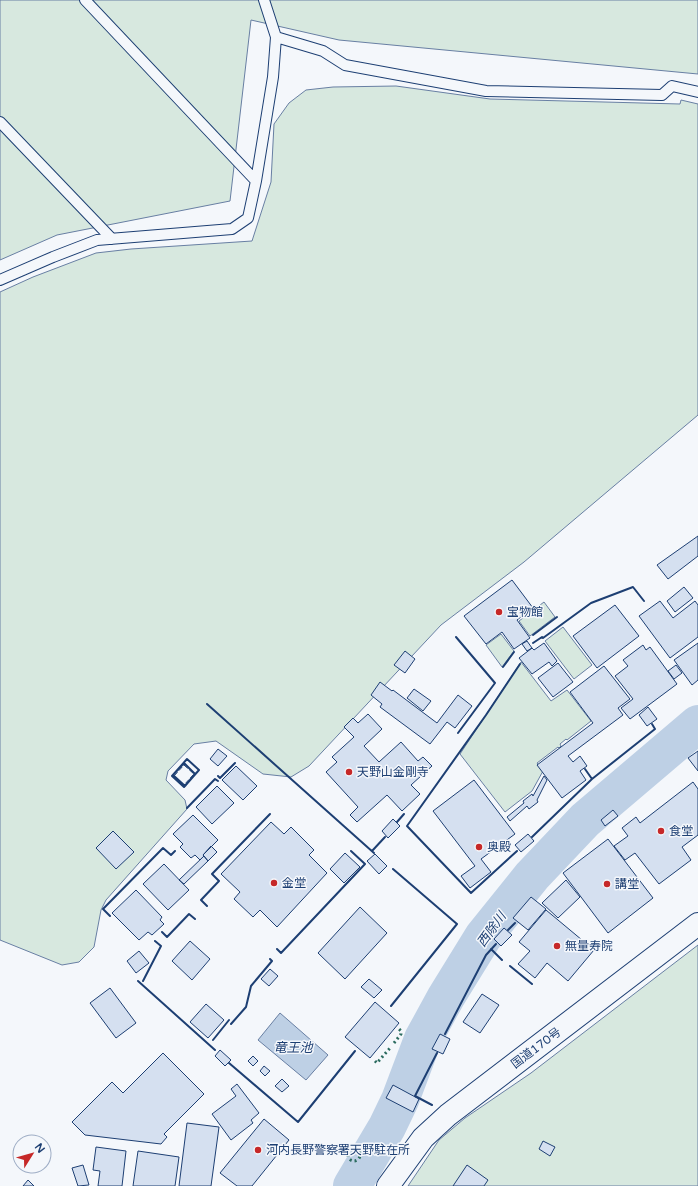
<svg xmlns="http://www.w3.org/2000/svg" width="698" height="1186" viewBox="0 0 698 1186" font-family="'Varela Round','Noto Sans JP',sans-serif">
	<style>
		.green { fill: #d7e8df; stroke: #687fa3 }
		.water { fill: #bed0e5; stroke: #687fa3 }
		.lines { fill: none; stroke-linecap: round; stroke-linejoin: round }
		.river { stroke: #bed0e5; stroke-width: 38 }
		.building { fill: #d5e0f0; stroke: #1d3f73 }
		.service-casing { stroke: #1d3f73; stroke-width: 12 }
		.trunk-casing { stroke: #1d3f73; stroke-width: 24 }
		.service { stroke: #f4f7fb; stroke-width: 10 }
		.trunk { stroke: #f4f7fb; stroke-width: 22 }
		.hedge { stroke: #2c6c60; stroke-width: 3; stroke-dasharray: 2 3; stroke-linecap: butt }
		.fence { stroke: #1d3f73; stroke-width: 1; stroke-dasharray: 5 2; stroke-linecap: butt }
		.wall { stroke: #1d3f73; stroke-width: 2 }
		.poi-dot { fill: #c62828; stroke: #f4f7fb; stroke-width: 1.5 }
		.labels { text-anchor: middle; stroke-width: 3; stroke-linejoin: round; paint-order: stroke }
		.poi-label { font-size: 12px; fill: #1d3f73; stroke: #f4f7fb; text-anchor: start }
		.street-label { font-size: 12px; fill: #1d3f73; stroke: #f4f7fb }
		.water-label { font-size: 13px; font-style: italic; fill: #1d3f73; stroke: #f4f7fb }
	</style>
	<rect width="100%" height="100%" fill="#f4f7fb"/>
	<!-- green -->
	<path class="green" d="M0 0H698V74L339 40 251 20 230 201 57 235 0 260Z
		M396 86 490 99 680 104 681 100 698 104V415L524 562 441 625 309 766 291 777 263 774 216 741 194 744 168 771 166 780 185 800 187 809 106 900 101 910 94 947 79 962 62 965 0 940V292L33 277 96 253 131 249 252 241 271 182 274 124 289 103 306 90 333 87Z
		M544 602 555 617 530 636 519 621Z
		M563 627 592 665 574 679 545 641Z
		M501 634 514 651 502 667 486 645Z
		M521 662 551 701 567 690 591 721 567 740 566 739 560 744 561 746 559 748 558 747 537 763 543 771 532 791 505 812 460 754Z
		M698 945V1186H408L439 1140 465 1118 531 1073Z"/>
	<!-- water -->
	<path class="water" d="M280 1013 328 1055 306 1080 258 1040Z"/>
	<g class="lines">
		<!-- river -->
		<path class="river" d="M352 1186 387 1127 400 1100 423 1039 446 997 483 937 532 876 585 820 698 724"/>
	</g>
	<!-- building -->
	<path class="building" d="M698 536V556L668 579 657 565Z
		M512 580 533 608 517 620 530 638 514 649 502 632 486 644 464 616Z
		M684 587 693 598 675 612 667 601Z
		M660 601 673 618 695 601 698 605V637L670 658 639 616Z
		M615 605 639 636 597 668 573 636Z
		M527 641 532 648 527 651 522 644Z
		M544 643 557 661 552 666 549 662 532 674 519 658 532 648 534 650Z
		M698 643V680L692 685 674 660Z
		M643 645 646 650 650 647 677 684 630 719 621 708 633 699 615 676 628 666 623 660Z
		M405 651 415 659 405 673 394 665Z
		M558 663 573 682 553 697 538 678Z
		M676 665 682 673 674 679 668 671Z
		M604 666 630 699 618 708 623 715 568 756 573 762 580 756 587 766 580 771 586 780 562 798 537 765 593 723 570 692Z
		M380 682 392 691 393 690 437 723 458 695 472 706 455 728 447 722 430 744 380 707 382 704 371 695Z
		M414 689 431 701 423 711 407 698Z
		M648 707 657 719 647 726 639 715Z
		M368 714 382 729 364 746 379 762 401 742 418 761 423 757 432 766 411 785 420 794 402 811 387 795 357 822 350 815 358 807 326 772 337 762 332 757 354 737 344 727 353 718 358 723Z
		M218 749 227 756 218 766 210 759Z
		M698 751V771L688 758Z
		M236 766 257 786 243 800 222 780Z
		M544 776 547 780 537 800 538 802 529 809 527 806 510 821 507 817 524 803 523 801 532 794 533 796Z
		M474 780 515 834 481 859 491 872 470 888 461 876 475 866 433 811Z
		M693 782 698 789V835L682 847 691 860 659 884 635 853 625 860 614 846 628 836 622 828 636 817 640 823Z
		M217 786 234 803 212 824 196 807Z
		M613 810 618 816 605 826 601 820Z
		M193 815 218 840 203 855 204 856 200 860 195 855 191 858 180 847 183 844 173 834Z
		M393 819 400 826 388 838 382 831Z
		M271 822 284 834 291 827 314 850 309 855 327 873 277 927 260 910 253 917 234 899 240 892 221 874Z
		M113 831 134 852 116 869 96 848Z
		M528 834 534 841 521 852 515 845Z
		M608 839 653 898 608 933 563 873Z
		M211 846 217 852 208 861 203 855Z
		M345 853 360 867 344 883 330 869Z
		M375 854 387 866 379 874 367 861Z
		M204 856 208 861 184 884 179 880Z
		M164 864 189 890 168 910 143 884Z
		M566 880 580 897 558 918 542 903Z
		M136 890 162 917 160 920 164 924 152 935 148 932 139 940 112 913Z
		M531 897 546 909 528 930 513 918Z
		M360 907 387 933 345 979 318 953Z
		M546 910 594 950 568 981 547 963 535 978 518 964 530 951 519 942Z
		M504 928 512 935 501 946 494 939Z
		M190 941 210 959 192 980 172 961Z
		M139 951 149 963 136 973 127 961Z
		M270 969 278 976 269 986 261 979Z
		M369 979 382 990 374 998 361 987Z
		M110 988 136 1023 116 1038 90 1003Z
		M482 994 499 1005 480 1033 463 1022Z
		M375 1002 399 1023 370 1058 345 1037Z
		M206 1004 224 1020 208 1038 190 1022Z
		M440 1034 450 1039 443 1054 432 1049Z
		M220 1050 231 1060 225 1066 215 1056Z
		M163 1053 204 1094 164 1134 167 1137 161 1144 85 1135 72 1122 112 1082 123 1093Z
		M253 1056 258 1061 253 1066 248 1061Z
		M264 1066 270 1071 265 1076 260 1071Z
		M282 1079 289 1086 282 1092 275 1086Z
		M237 1084 259 1113 251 1120 253 1123 231 1140 212 1114 236 1096 231 1089Z
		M393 1085 419 1099 413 1112 386 1098Z
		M264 1119 289 1140 252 1186H237L220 1173Z
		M187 1123 219 1127 211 1186H179Z
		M543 1141 555 1147 550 1156 539 1149Z
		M96 1147 126 1151 122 1186H98L100 1171 93 1170Z
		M138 1151 179 1157 175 1186H133Z
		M83 1165 89 1185 78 1186 72 1168Z
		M467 1165 488 1180 484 1186H453Z
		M28 1180 34 1186H23Z"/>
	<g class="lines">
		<defs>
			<path id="service" d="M85 0 256 181
				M276 37 323 51 345 65 486 91 662 95 672 86 698 92
				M0 122 112 239
				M0 280 53 257 97 240 232 229 248 218 256 181 273 77 276 37 264 0"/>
			<path id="trunk" d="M388 1186 423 1138 448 1115 698 924"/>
		</defs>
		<!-- service casing -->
		<use href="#service" class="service-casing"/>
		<!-- trunk casing -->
		<use href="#trunk" class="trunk-casing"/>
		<!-- service -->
		<use href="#service" class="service"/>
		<!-- trunk -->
		<use href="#trunk" class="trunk"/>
		<!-- hedge -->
		<path class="hedge" d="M394 1043 401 1034V1031L398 1028
			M375 1061 377 1063 391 1047
			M348 1155a6 6 0 1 1 12 0a6 6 0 1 1-12 0Z"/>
		<!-- fence -->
		<path class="fence" d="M184 765 194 774 184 785 174 776Z"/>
		<!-- wall -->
		<path class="wall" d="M533 635 557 617
			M456 637 495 683 458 733
			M533 643 542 637 543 638 591 603 633 587 644 601
			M503 667 514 652
			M207 704 374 853
			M187 759 199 770 184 787 172 776Z
			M184 763 195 774 185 786 173 775Z
			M585 769 592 779 655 729 652 724
			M218 776 220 778 235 763
			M187 808 215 779 218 781
			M397 822 404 814
			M532 837 592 779
			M372 851 385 837
			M517 851 471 893 407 826 486 715 520 664
			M207 906 201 900 219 881 212 874 270 814
			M110 916 103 909 163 848 171 855 175 851
			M508 930 515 923
			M162 932 167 937 189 914 195 919
			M277 949 281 953 365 864 351 851
			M491 949 502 960
			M510 966 532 984
			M138 981 215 1050
			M143 981 161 946 155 941
			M391 1006 457 924 393 869
			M231 1024 246 1007 251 986 272 961 270 959
			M445 1034 486 955 496 944
			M213 1040 229 1020
			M229 1063 298 1122 355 1051
			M432 1105 415 1096 437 1053"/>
	</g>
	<!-- markers -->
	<g class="poi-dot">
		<circle cx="499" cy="612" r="4"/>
		<circle cx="349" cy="772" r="4"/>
		<circle cx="661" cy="831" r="4"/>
		<circle cx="479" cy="847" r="4"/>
		<circle cx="274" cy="883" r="4"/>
		<circle cx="607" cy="884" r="4"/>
		<circle cx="557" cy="946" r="4"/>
		<circle cx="258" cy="1150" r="4"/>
	</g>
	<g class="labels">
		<!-- poi labels -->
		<g class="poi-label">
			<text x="507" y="616">宝物館</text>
			<text x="357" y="776">天野山金剛寺</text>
			<text x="669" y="835">食堂</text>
			<text x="487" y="851">奥殿</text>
			<text x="282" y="887">金堂</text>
			<text x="615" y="888">講堂</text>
			<text x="565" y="950">無量寿院</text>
			<text x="266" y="1154">河内長野警察署天野駐在所</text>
		</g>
		<!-- street labels -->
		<g class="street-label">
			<text transform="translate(536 1048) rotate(-37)" y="4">国道170号</text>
		</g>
		<!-- water labels -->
		<g class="water-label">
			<text transform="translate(491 929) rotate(-54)" y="5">西除川</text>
			<text x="293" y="1052">竜王池</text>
		</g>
	</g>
	<!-- north arrow -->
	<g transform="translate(32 1154) rotate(53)"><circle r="19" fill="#f4f7fb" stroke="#9eadc5"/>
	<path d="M0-3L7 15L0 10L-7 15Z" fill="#c62828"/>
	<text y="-6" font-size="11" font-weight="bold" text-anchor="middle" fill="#1d3f73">N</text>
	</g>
</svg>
